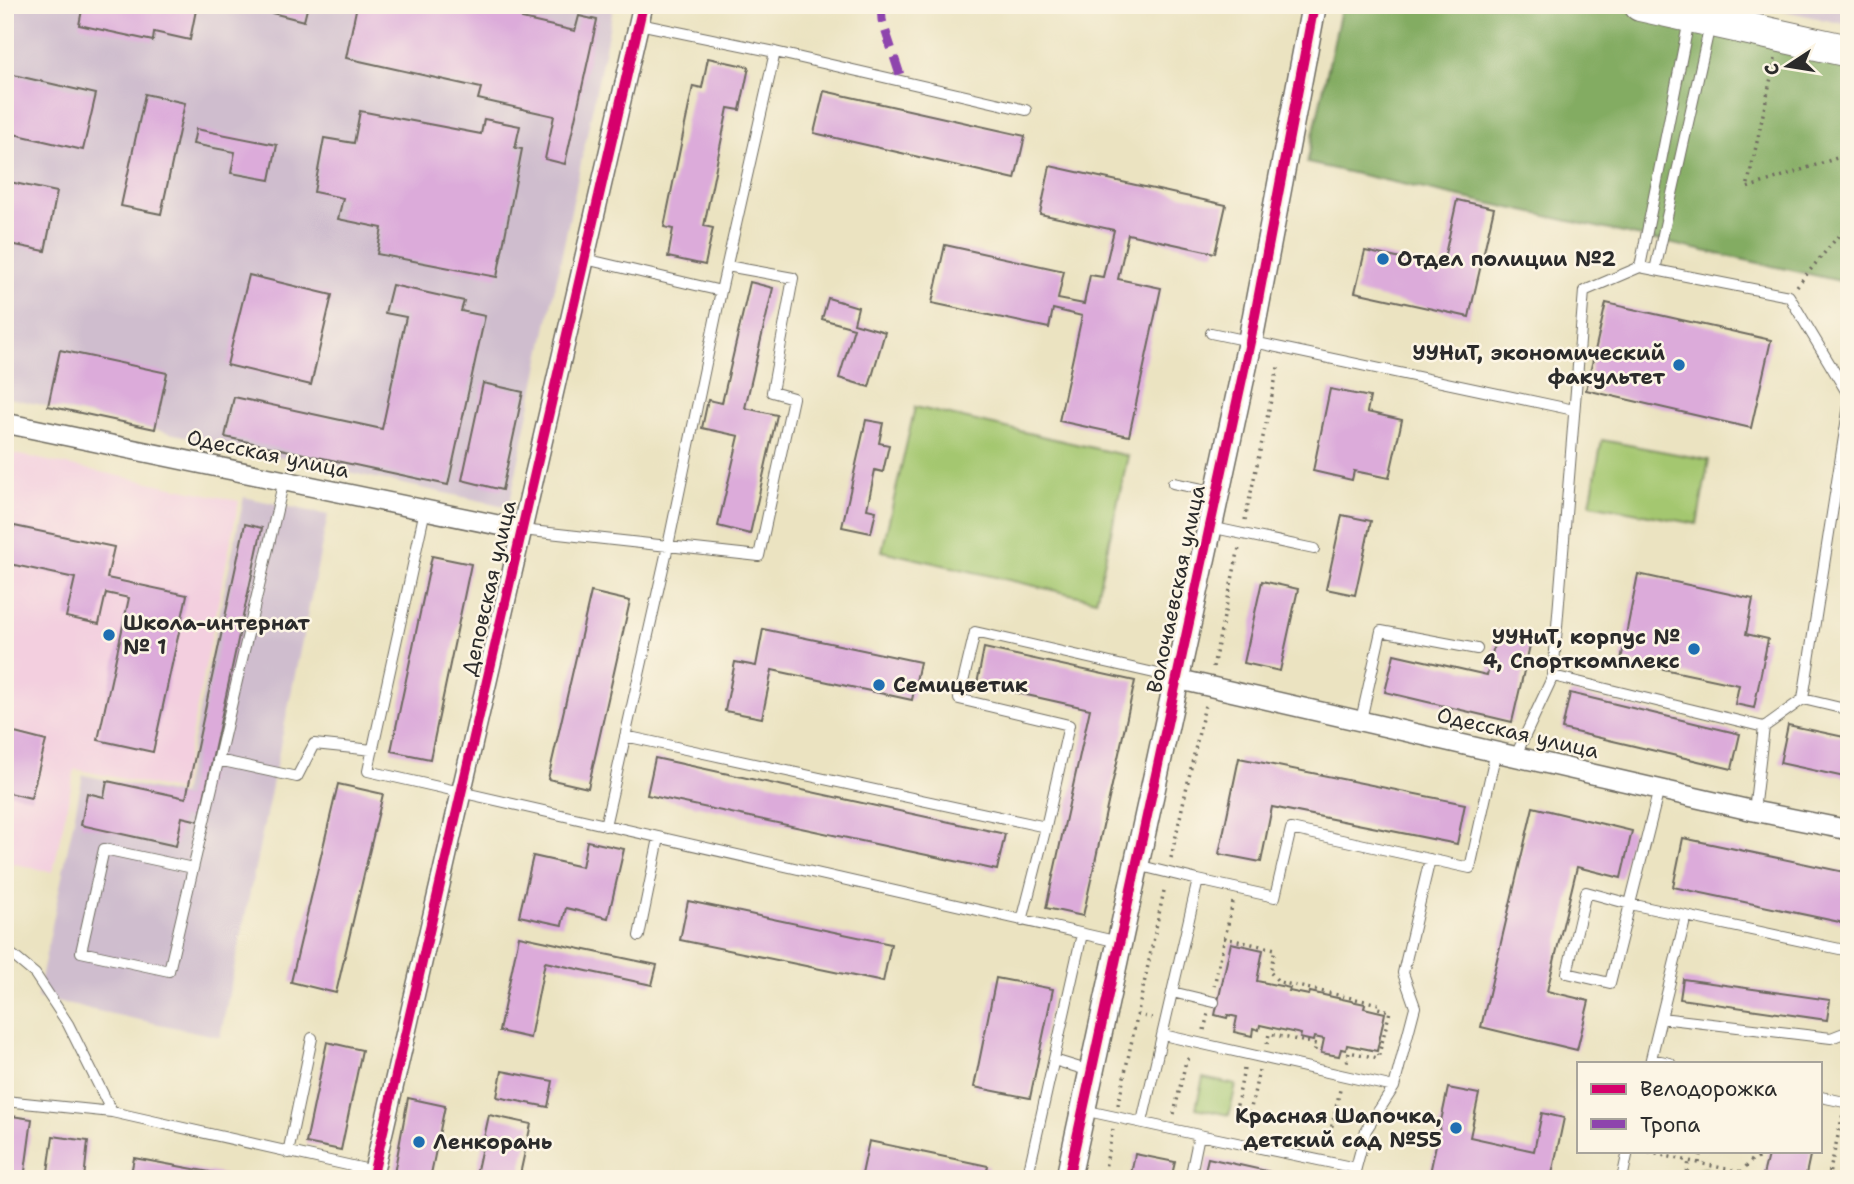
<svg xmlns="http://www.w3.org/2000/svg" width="1854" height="1184" viewBox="0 0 1854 1184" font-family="'Shantell Sans',sans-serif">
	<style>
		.built { fill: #f3cfdf }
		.industrial { fill: #cfbdce }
		.green { fill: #a4c770; stroke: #68794e; stroke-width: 2 }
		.forest { fill: #83ac62; stroke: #576c46; stroke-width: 2 }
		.building { fill: #dcabda }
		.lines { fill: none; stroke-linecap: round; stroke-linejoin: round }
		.service-casing { stroke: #6e6b60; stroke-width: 12 }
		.minor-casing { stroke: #6e6b60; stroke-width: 22 }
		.tertiary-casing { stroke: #6e6b60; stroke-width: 27 }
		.primary-casing { stroke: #6e6b60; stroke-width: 34 }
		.path { stroke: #6e6b60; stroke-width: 3.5; stroke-dasharray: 2 5; stroke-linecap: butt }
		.service { stroke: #fff; stroke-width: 10 }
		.minor { stroke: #fff; stroke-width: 19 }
		.tertiary { stroke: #fff; stroke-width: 24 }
		.primary { stroke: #fff; stroke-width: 32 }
		.quiet { stroke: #8e44ad; stroke-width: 9; stroke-dasharray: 18 9; stroke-linecap: butt }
		.cycleway-casing { stroke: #fcf5e5; stroke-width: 15 }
		.cycleway { stroke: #d6006c; stroke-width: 10 }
		.poi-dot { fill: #1f6fb2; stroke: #fcf5e5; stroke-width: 2.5 }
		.labels { text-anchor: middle; stroke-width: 5; stroke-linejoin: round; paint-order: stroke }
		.poi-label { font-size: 21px; font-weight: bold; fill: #2b2b2b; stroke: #fcf5e5; text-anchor: start }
		.street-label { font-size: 21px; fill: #2b2b2b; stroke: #fcf5e5 }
	</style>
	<rect width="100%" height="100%" fill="#fcf5e5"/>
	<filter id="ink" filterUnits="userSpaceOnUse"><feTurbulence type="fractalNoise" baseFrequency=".0143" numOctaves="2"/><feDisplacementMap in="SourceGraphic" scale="14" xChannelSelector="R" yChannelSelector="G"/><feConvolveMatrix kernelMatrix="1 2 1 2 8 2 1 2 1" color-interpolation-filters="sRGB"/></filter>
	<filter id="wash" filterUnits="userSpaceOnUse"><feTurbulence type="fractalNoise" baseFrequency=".00686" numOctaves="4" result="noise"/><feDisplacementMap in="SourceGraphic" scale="28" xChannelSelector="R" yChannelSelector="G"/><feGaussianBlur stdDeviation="1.57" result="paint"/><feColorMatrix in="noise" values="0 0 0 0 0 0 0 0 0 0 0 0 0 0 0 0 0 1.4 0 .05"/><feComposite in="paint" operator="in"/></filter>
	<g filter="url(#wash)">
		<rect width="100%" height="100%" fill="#ebe3c1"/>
		<!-- built -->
		<path class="built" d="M5 452 239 501 180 791 75 769 53 872 5 862Z"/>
		<!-- industrial -->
		<path class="industrial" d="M5 5H614L509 507 5 397Z
			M1757 5H1849V25Z
			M244 497 328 515 220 1037 37 998 83 775 182 795Z"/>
		<!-- green -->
		<path class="green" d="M915 407 1128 456 1096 600 882 551Z
			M1602 440 1709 460 1697 524 1590 504Z
			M1203 1078 1236 1085 1229 1115 1196 1108Z
			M1704 1168 1719 1173 1724 1179H1690L1696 1170Z"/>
		<!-- forest -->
		<path class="forest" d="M1342 5H1611L1849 58V283L1307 163Z"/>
		<g id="blocks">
			<!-- building -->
			<path class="building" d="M83 5H197L190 40 154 32 153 41 79 25Z
				M257 5H308L304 21 256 9Z
				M357 5H473L501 12 503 5H517L525 7 522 19 575 31 579 16 597 20 565 164 545 159 554 116 478 99 481 88 346 58Z
				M708 58 749 67 740 110 728 108 704 226 713 228 705 265 668 257 673 229 664 227 693 86 702 88Z
				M5 73 96 94 83 150 5 132Z
				M824 91 1025 136 1015 179 814 133Z
				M145 94 185 103 161 214 121 206Z
				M360 111 481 134 484 119 520 126 515 148 522 149 497 277 377 254 382 228 338 219 343 198 314 192 324 138 354 143Z
				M196 129 277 145 270 180 231 173 235 152 193 144Z
				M1050 166 1226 205 1215 253 1128 234 1118 279 1161 288 1129 436 1059 421 1082 316 1053 309 1049 328 932 303 945 245 1064 271 1058 299 1084 304 1090 275 1103 277 1114 230 1040 214Z
				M5 181 57 192 45 251 5 243Z
				M1457 200 1494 208 1469 317 1355 292 1365 251 1442 268Z
				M249 275 332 295 311 385 227 365Z
				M750 282 773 288 745 408 777 415 750 534 718 526 739 436 702 428 708 400 722 403Z
				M392 285 464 301 461 311 485 316 448 485 225 437 234 397 382 429 406 317 385 313Z
				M828 298 858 307 854 323 885 332 869 387 839 378 854 328 822 319Z
				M1606 303 1771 340 1751 428 1586 390Z
				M60 350 167 373 155 429 48 406Z
				M483 383 523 392 502 490 462 480Z
				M1330 389 1370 397 1367 412 1402 420 1389 478 1354 471 1352 480 1313 471Z
				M866 420 883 423 879 443 889 445 883 472 875 470 867 509 876 511 871 533 842 527Z
				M1342 515 1371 521 1355 595 1326 589Z
				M5 524 114 547 107 578 187 595 153 752 98 740 129 598 106 593 99 624 66 617 75 578 5 563Z
				M245 524 262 528 199 821 182 817 176 846 81 825 87 793 104 797 107 781 186 798Z
				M432 556 471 564 430 759 391 751Z
				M1638 574 1753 599 1746 634 1768 639 1754 708 1735 704 1739 685 1621 660Z
				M1262 581 1298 589 1280 671 1244 663Z
				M591 592 630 601 588 788 548 779Z
				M763 629 920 662 912 700 772 670 762 718 725 711 735 662 756 666Z
				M1498 629 1532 637 1512 722 1385 692 1394 654 1487 675Z
				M984 648 1135 681 1083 916 1046 908 1090 709 977 684Z
				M1570 693 1740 734 1732 769 1562 729Z
				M1788 725 1849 738V778L1780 763Z
				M11 732 46 741 31 798 5 792V752Z
				M655 758 1005 834 997 870 647 795Z
				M1239 758 1465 804 1457 844 1272 807 1261 862 1219 854Z
				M338 784 383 794 336 993 291 982Z
				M1533 807 1632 831 1621 878 1577 867 1547 991 1589 1001 1577 1050 1481 1027Z
				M1683 838 1849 873V924L1673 887Z
				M587 841 624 849 608 918 566 908 562 925 519 916 533 856 582 867Z
				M688 901 891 944 883 982 680 940Z
				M519 936 657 965 652 985 545 962 530 1038 499 1031Z
				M1231 943 1263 950 1257 981 1290 988 1289 991 1309 995 1310 992 1365 1004 1364 1008 1385 1013 1377 1051 1347 1045 1346 1050 1341 1049 1339 1056 1321 1053 1324 1039 1314 1037 1313 1041 1300 1038 1301 1034 1260 1025 1259 1030 1253 1028 1252 1036 1234 1032 1237 1017 1228 1015 1227 1018 1215 1015Z
				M996 978 1053 989 1030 1098 974 1087Z
				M1683 979 1830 1000 1827 1020 1680 999Z
				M327 1042 362 1050 341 1150 306 1143Z
				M502 1071 553 1081 548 1107 497 1097Z
				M1448 1088 1479 1094 1470 1137 1534 1151 1542 1113 1564 1118 1551 1179H1456L1430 1173Z
				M408 1098 445 1106 430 1179H393Z
				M5 1115 32 1119 24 1179 5 1178Z
				M489 1115 531 1124 519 1179H475Z
				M53 1136 88 1141 84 1179H47Z
				M869 1141 988 1166 985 1179H861Z
				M1769 1151H1811L1805 1179H1762Z
				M1135 1154 1175 1162 1171 1179H1130Z
				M134 1158 237 1177 236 1179H130Z
				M1208 1158 1298 1178 1297 1179H1203Z"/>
		</g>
	</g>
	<g filter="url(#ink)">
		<use href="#blocks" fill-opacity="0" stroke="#6e6b60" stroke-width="2"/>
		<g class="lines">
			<defs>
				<path id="service" d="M639 24 775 52 1026 110
					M585 259 721 291 775 52
					M1640 267 1689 20
					M1655 270 1710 25
					M1211 333 1574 410
					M1173 483 1217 492
					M425 510 368 771 1119 942
					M1210 527 1314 549
					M522 530 759 556 793 398 772 392 793 278 727 266
					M1553 676 1584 291 1640 267 1789 296 1849 396
					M1803 699 1849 405
					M1361 720 1381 631 1477 649
					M1764 727 1803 699 1849 710
					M625 736 1046 827 1022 921
					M1516 755 1553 676 1764 727 1754 811
					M218 760 297 777 314 744 373 750
					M1659 789 1610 983 1567 973 1586 892 1630 904 1849 951
					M605 826 668 546 721 291
					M1046 827 1069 725 959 699 975 632 1176 678
					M1137 865 1198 880
					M193 868 104 849 81 952 169 971 284 480
					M639 936 659 838
					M5 949 35 974 68 1024 112 1112
					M1172 992 1214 1002
					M1661 1018 1831 1038 1849 1031
					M1163 1035 1394 1087
					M1651 1059 1670 1063
					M1054 1060 1090 1071
					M1650 1063 1686 916
					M1821 1097 1849 1103
					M5 1101 112 1112 374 1171
					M1083 1110 1199 1135 1190 1179
					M1142 1122 1198 880 1275 897 1291 829 1470 868 1496 751
					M1199 1135 1356 1168
					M288 1153 312 1038
					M1027 1179 1082 934
					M1353 1179 1366 1130 1394 1087 1415 1007 1403 973 1430 859
					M1622 1179 1628 1151"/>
				<path id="minor" d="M5 423 522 530
					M1177 679 1754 811 1849 830
					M372 1179 643 5"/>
				<path id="tertiary" d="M1068 1179 1250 342 1314 5"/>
				<path id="primary" d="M1640 5 1849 51"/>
			</defs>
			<!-- service casing -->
			<use href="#service" class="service-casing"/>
			<!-- minor casing -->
			<use href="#minor" class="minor-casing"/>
			<!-- tertiary casing -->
			<use href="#tertiary" class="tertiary-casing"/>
			<!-- primary casing -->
			<use href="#primary" class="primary-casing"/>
			<!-- path -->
			<path class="path" d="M1775 59 1747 188 1849 154
				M1797 286 1849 223
				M1245 520 1279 363
				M1213 667 1239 548
				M1171 858 1205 705
				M1224 938 1275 949 1270 972 1279 982 1379 1004 1378 1008 1390 1011 1378 1058 1349 1052 1347 1062
				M1214 986 1233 902
				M1137 1015 1152 1018
				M1204 1030 1208 1014
				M1267 1044 1269 1034 1316 1044 1314 1055
				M1244 1069 1236 1110 1250 1113 1259 1070
				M1118 1105 1165 886
				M1174 1114 1186 1061 1191 1056
				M1327 1147 1340 1090
				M1642 1151 1741 1172 1739 1179
				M1699 1163 1701 1151
				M1741 1172 1752 1160 1762 1157
				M1103 1179 1113 1129
				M1686 1179 1689 1161
				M1828 1179 1843 1114"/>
			<!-- service -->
			<use href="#service" class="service"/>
			<!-- minor -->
			<use href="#minor" class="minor"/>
			<!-- tertiary -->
			<use href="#tertiary" class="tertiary"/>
			<!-- primary -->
			<use href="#primary" class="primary"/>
			<!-- quiet -->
			<path class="quiet" d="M881 5 882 20 902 81"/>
			<defs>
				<path id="cycleway" d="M372 1179 643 5
					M1068 1179 1250 342 1314 5"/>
			</defs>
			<!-- cycleway casing -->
			<use href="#cycleway" class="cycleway-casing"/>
			<!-- cycleway -->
			<use href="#cycleway" class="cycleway"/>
		</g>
	</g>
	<!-- markers -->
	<g class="poi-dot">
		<circle cx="1383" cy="259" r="7"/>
		<circle cx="1679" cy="365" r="7"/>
		<circle cx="109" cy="635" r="7"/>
		<circle cx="1694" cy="649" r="7"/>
		<circle cx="879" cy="685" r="7"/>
		<circle cx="1456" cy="1128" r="7"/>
		<circle cx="419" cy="1142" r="7"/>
	</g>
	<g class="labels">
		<!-- poi labels -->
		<g class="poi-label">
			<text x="1397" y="266">Отдел полиции №2</text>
			<text x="1665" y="360" text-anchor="end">УУНиТ, экономический<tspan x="1665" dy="24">факультет</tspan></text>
			<text x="123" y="630">Школа-интернат<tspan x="123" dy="24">№ 1</tspan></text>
			<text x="1680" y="644" text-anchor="end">УУНиТ, корпус №<tspan x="1680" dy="24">4, Спорткомплекс</tspan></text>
			<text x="893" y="692">Семицветик</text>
			<text x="1442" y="1123" text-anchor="end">Красная Шапочка,<tspan x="1442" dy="24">детский сад №55</tspan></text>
			<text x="433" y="1149">Ленкорань</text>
		</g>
		<!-- street labels -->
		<g class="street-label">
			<text transform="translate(268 454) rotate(12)" y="7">Одесская улица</text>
			<text transform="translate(489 588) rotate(-77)" y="7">Деповская улица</text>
			<text transform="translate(1176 589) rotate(-78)" y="7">Волочаевская улица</text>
			<text transform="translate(1518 733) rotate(13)" y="7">Одесская улица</text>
		</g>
	</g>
	<!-- margin -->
	<rect width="1854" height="1184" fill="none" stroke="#fcf5e5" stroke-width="28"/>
	<!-- legend -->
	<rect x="1577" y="1062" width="245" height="91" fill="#fcf5e5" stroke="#a8a49b" stroke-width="2"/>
	<rect x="1591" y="1084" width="35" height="10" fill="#d6006c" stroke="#a8a49b" stroke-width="2"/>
	<text x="1640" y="1096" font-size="21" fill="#2b2b2b">Велодорожка</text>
	<rect x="1591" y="1119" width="35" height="10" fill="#8e44ad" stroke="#a8a49b" stroke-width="2"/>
	<text x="1640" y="1132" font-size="21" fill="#2b2b2b">Тропа</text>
	<!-- north arrow -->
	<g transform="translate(1788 66) rotate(258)" stroke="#fcf5e5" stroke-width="5" paint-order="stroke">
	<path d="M0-5L12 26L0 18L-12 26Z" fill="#2b2b2b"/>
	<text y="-10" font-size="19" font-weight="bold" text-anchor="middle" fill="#2b2b2b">С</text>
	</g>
</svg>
